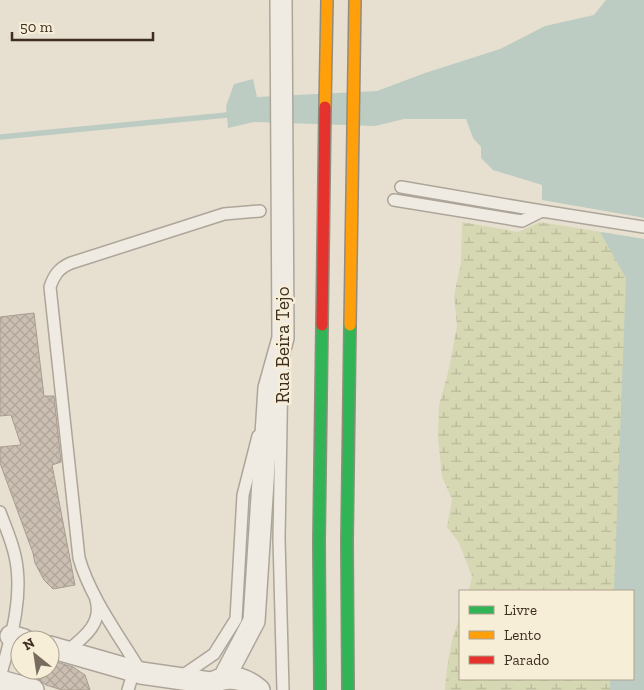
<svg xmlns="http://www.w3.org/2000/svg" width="644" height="690" viewBox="0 0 644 690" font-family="'Zilla Slab',serif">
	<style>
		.wetland { fill: url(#wetland-marsh) }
		.water { fill: #bcccc2 }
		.pier { fill: #e7e0d1 }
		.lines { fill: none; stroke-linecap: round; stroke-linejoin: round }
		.stream { stroke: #bcccc2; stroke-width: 5.5 }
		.building { fill: url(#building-cross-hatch); stroke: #a89c90 }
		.lane-casing { stroke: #ada599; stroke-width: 14 }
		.street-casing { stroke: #ada599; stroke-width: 24 }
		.fast-casing { stroke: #928b80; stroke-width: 14 }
		.slow-casing { stroke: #928b80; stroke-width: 14 }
		.jam-casing { stroke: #928b80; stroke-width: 14 }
		.lane { stroke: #efebe3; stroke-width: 11 }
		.street { stroke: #efebe3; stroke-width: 21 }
		.fast { stroke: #30b455; stroke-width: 11 }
		.slow { stroke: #ff9f0a; stroke-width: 11 }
		.jam { stroke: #e5322d; stroke-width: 11 }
		.labels { text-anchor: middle; stroke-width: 5; stroke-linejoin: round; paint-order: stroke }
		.street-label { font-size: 19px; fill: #3d2e20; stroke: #f7eed8 }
	</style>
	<defs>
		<pattern id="wetland-marsh" width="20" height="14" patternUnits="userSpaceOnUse" patternTransform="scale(1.25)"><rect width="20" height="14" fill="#d6d7b3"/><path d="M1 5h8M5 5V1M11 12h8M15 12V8" fill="none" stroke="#b9b99a"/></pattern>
		<pattern id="building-cross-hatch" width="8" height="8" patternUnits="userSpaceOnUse" patternTransform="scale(1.25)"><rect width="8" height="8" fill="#cbbfb2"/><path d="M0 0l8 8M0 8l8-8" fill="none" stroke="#afa499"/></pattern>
	</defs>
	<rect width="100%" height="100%" fill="#e7e0d1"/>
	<!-- wetland -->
	<path class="wetland" d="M462 222 518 232 540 222 644 239V690H445C447 664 450 641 460 617V679H633V591H469L472 576 459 543 447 527 452 499 442 477 438 437 439 405 449 369 457 325 454 296 461 263Z"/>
	<!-- water -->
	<path class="water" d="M606 0H644V218L542 200V185L493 170 481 158V147L473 138 466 119H404L375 126 254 122 228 128 226 106 234 84 253 79 257 97 377 91 425 73 500 49 545 26 594 15Z
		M600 232 644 239V690H610V679H633V591H614L626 278Z"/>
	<!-- pier -->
	<path class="pier" d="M540 200 644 218V220L542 203Z"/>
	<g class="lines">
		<!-- stream -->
		<path class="stream" d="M0 137 227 115"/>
	</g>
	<!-- building -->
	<path class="building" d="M34 313 44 396H54L61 462 52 465 75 585 53 589 44 580 35 563 33 553 0 463V447L21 445 11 415 0 416V317Z
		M50 660 73 667 85 675 90 690H62L46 685 26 670H50Z"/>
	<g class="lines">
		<defs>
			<path id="lane" d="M401 187 542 211
				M394 200 522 221 542 211 644 227
				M282 367 279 539 283 690
				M0 512C5 526 12 541 15 556 24 596 11 638 0 677
				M66 652C83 638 103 624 96 600
				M141 672C120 637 90 597 79 558L50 287C54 275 59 268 71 263L224 214 260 211
				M179 678 214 654 236 619 243 495 258 436
				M128 690 134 670"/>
			<path id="street" d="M11 636 24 640
				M50 647 141 673 210 683
				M224 678 254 621 269 388 283 338 281 0
				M0 681 33 690
				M214 682C231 674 246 679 259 690"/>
			<path id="fast" d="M320 690 319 542 322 325
				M348 690 347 542 350 325"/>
			<path id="slow" d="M325 107 327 0
				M350 325 355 0"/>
			<path id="jam" d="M322 325 325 107"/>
		</defs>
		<!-- lane casing -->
		<use href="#lane" class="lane-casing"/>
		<!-- street casing -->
		<use href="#street" class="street-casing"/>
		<!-- fast casing -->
		<use href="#fast" class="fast-casing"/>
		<!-- slow casing -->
		<use href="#slow" class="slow-casing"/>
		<!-- jam casing -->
		<use href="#jam" class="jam-casing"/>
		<!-- lane -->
		<use href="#lane" class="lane"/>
		<!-- street -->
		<use href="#street" class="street"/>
		<!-- fast -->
		<use href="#fast" class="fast"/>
		<!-- slow -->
		<use href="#slow" class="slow"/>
		<!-- jam -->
		<use href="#jam" class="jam"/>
	</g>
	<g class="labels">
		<!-- street labels -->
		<g class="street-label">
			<text transform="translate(282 345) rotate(-90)" y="7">Rua Beira Tejo</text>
		</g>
	</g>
	<!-- legend -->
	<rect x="459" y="590" width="175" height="90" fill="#f7eed8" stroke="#ada18e"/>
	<rect x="469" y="606" width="25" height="8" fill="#30b455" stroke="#ada18e"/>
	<text x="504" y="615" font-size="15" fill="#3d2e20">Livre</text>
	<rect x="469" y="631" width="25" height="8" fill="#ff9f0a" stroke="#ada18e"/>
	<text x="504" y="640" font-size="15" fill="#3d2e20">Lento</text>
	<rect x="469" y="656" width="25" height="8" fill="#e5322d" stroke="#ada18e"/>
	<text x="504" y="665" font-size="15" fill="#3d2e20">Parado</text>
	<!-- north arrow -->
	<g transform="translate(35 655) rotate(330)"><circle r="24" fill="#f7eed8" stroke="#ada18e"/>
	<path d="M0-4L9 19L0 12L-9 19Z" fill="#786c5e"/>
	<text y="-8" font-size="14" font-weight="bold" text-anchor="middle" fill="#3d2e20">N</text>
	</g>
	<!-- scale -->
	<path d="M12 32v8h141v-8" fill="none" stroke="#3d2e20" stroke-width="2.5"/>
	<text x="20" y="32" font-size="15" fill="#3d2e20" stroke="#f7eed8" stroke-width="4" paint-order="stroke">50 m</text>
</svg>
